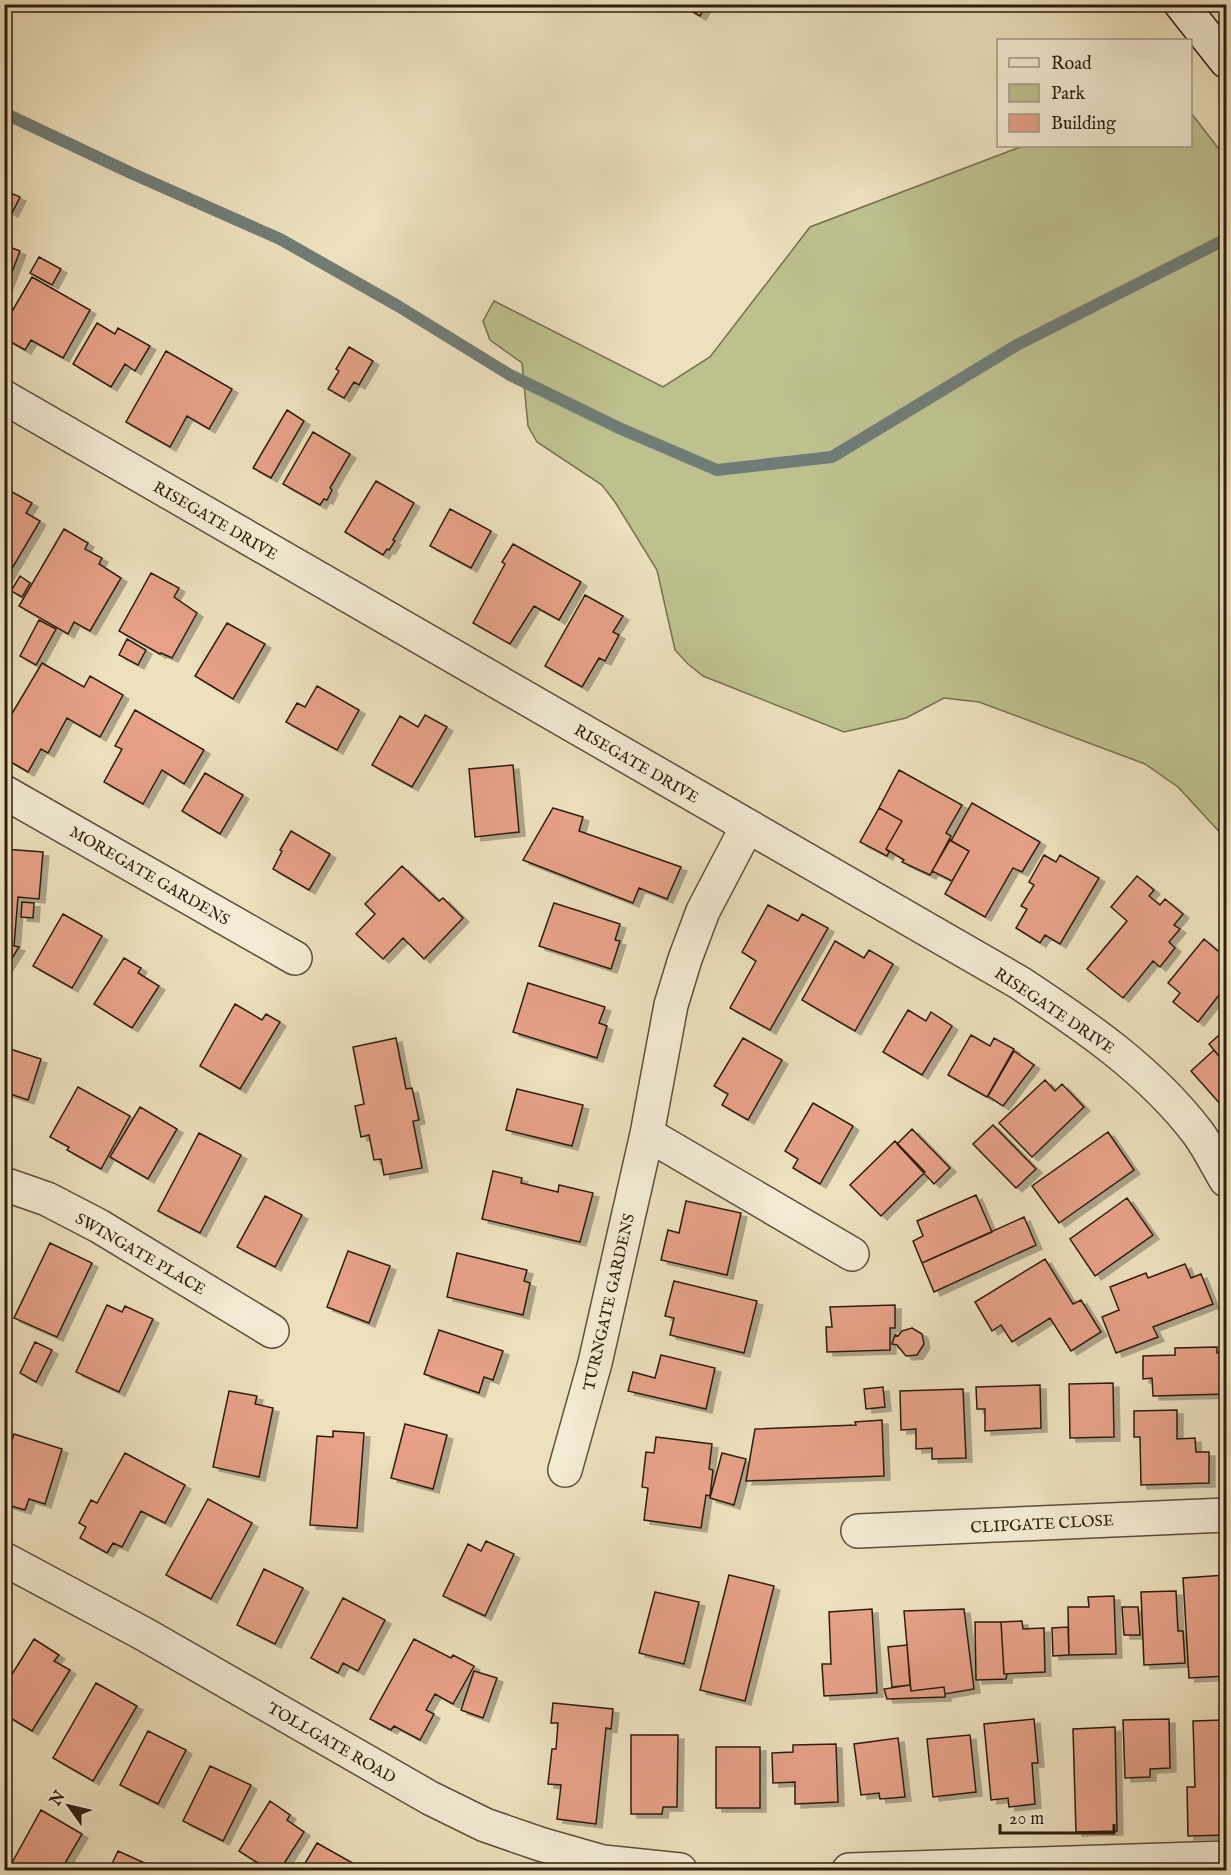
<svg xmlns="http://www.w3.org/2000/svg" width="1231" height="1875" viewBox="0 0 1231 1875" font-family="'IM FELL English',serif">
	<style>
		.green { fill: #bdc18e; stroke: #76704e; stroke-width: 1.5 }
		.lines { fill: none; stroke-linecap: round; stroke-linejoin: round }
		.stream { stroke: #717c76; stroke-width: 12 }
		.building { fill: #e6a188; stroke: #2e1e0e; stroke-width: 1.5; filter: url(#shadow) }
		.street-casing { stroke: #5e4e3a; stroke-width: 36 }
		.secondary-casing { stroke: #2e1e0e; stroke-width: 36 }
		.street { stroke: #f3ebd4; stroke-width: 33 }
		.secondary { stroke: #f3ebd4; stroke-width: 33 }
		.labels { text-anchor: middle; stroke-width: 5; stroke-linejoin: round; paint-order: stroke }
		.street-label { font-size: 16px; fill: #2e1e0e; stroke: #f3ebd4 }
	</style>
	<defs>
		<filter id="shadow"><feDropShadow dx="6" dy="4" stdDeviation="0" flood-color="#0004"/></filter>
	</defs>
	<rect width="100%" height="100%" fill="#ece0bd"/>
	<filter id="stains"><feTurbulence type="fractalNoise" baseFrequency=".00333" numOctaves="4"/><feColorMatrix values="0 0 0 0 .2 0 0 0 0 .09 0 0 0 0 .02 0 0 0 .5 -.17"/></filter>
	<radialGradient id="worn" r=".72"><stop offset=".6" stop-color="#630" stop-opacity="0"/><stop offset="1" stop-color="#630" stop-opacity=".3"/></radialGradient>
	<!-- green -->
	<path class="green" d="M1191 113 1226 158V839L1178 787 1145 764 979 702 944 698 906 718 844 732 703 676 688 664 675 650 657 570 615 502 602 485 537 442 528 426 522 363 490 340 483 321 494 301 663 387 710 357 810 227 1023 146H1190Z"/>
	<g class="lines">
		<!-- stream -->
		<path class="stream" d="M4 113 131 173 280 239 398 306 510 375 619 428 717 470 832 457 1017 345 1226 239"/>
	</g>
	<!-- building -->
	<path class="building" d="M679 4H707L700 16Z
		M4 190 20 197 12 213 4 209Z
		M4 245 20 251 4 293Z
		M39 257 61 269 52 285 30 273Z
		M32 277 90 310 63 358 31 340 25 350 4 338V325Z
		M97 323 115 334 118 328 150 346 135 371 125 364 111 387 73 364Z
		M349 347 373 361 359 385 354 382 344 398 328 389 339 371 336 369Z
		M166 351 232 389 209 429 187 416 170 447 126 422Z
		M287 410 304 421 271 478 253 468Z
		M313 432 350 454 330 488 332 490 327 500 324 499 320 505 283 484Z
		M376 481 414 503 393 540 395 541 389 550 387 549 383 555 345 532Z
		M5 488 32 503 26 513 40 521 4 582Z
		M450 509 491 531 471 568 430 546Z
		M64 529 88 543 85 549 102 558 99 564 121 578 90 631 74 622 68 634 19 606Z
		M513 544 581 582 559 620 534 606 510 644 473 623 505 564 502 562Z
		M151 573 179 588 174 597 197 613 172 658 161 653 160 654 119 631Z
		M20 576 30 583 22 597 11 591Z
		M585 595 623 616 613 632 619 635 605 661 599 658 582 687 545 666Z
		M39 620 56 629 36 665 20 656Z
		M227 623 265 644 233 699 195 676Z
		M127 639 146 650 138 665 119 655Z
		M42 663 84 687 90 676 123 695 100 737 67 718 48 753 41 749 28 772 4 758V738L9 730 4 727Z
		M317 686 359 710 337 750 286 722 297 703 305 707Z
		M135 710 204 750 184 784 162 770 143 804 104 782 122 749 115 746Z
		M425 715 447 727 412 787 372 765 400 716 418 727Z
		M513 765 519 832 475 837 469 769Z
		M899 770 962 805 946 833 951 836 930 875 902 862 904 860 886 849 902 821 879 808Z
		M205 773 243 795 220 834 182 811Z
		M972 803 1040 842 1022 872 1013 868 985 917 945 894 969 851 951 841Z
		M553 808 583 817 579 831 681 867 667 899 639 888 633 903 523 860Z
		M879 808 902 821 886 849 889 852 887 856 860 842Z
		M291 831 330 854 309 890 273 869 282 851 280 850Z
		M950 840 969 851 952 881 932 871Z
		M4 849 43 852 39 899 18 897 14 946 19 947 4 971Z
		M1044 855 1056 862 1060 855 1099 878 1060 944 1045 935 1040 943 1016 928 1027 909 1021 906 1034 885 1029 882Z
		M402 866 439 901 443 898 463 918 424 959 403 938 383 959 356 934 375 914 365 904Z
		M1137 876 1154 890 1149 896 1160 905 1165 899 1183 914 1174 925 1180 929 1169 942 1175 948 1160 967 1153 961 1123 998 1087 969 1127 921 1111 907Z
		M22 902 34 903 33 918 21 917Z
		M554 903 620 924 615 940 620 941 611 969 539 946Z
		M768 905 798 921 802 914 828 928 770 1030 730 1008 756 961 742 952Z
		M63 914 102 936 72 988 33 966Z
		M1204 939 1226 958V986L1198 1022 1173 1002 1180 993 1168 983Z
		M835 941 864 958 869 950 893 964 855 1031 802 1000Z
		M124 958 141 968 138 973 159 986 132 1028 94 1004Z
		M528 983 605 1007 599 1023 607 1026 597 1058 513 1032Z
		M235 1004 262 1020 266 1014 280 1022 240 1089 200 1066Z
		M908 1010 926 1021 931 1012 952 1026 922 1075 883 1052Z
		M1226 1029V1065L1209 1044Z
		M971 1035 990 1046 994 1038 1014 1049 987 1097 948 1075Z
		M396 1038 406 1089 412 1088 419 1120 413 1121 422 1168 384 1175 381 1159 374 1160 369 1135 361 1137 355 1106 364 1104 353 1047Z
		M743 1038 782 1060 748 1120 722 1105 728 1094 714 1086Z
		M4 1047 41 1059 28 1100 4 1092Z
		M1214 1050 1226 1065V1100L1221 1105 1191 1071Z
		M1014 1051 1034 1065 1003 1106 988 1096Z
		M1045 1080 1055 1091 1062 1084 1084 1107 1032 1157 999 1123Z
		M78 1087 130 1116 101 1169 67 1150 69 1147 50 1137Z
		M517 1089 583 1105 572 1146 506 1130Z
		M813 1103 853 1126 820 1184 793 1168 798 1159 785 1151Z
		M140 1107 177 1129 148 1179 110 1157Z
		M993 1125 1036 1169 1016 1188 973 1144Z
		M912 1129 950 1168 934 1184 897 1144Z
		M1108 1132 1134 1170 1059 1223 1032 1186Z
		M199 1133 241 1155 200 1233 158 1211Z
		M895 1141 925 1172 881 1216 850 1185Z
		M493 1171 522 1178 521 1183 558 1192 559 1185 593 1193 580 1242 482 1219Z
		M976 1195 992 1232 922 1263 913 1241 923 1236 917 1221Z
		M265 1196 302 1215 275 1267 237 1247Z
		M1127 1198 1153 1235 1095 1276 1070 1239Z
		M686 1201 741 1213 727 1275 661 1260 668 1230 679 1233Z
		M1024 1217 1036 1245 934 1292 922 1263Z
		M50 1243 92 1263 57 1337 14 1318Z
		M348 1251 390 1266 369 1323 327 1307Z
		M457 1253 527 1270 524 1281 530 1283 523 1315 447 1297Z
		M1045 1259 1073 1304 1081 1300 1101 1332 1071 1351 1050 1318 1012 1342 1001 1325 992 1331 975 1302Z
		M1185 1264 1191 1278 1201 1274 1213 1304 1153 1327 1158 1337 1116 1353 1102 1317 1119 1310 1110 1287 1146 1273 1148 1278Z
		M674 1281 757 1301 744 1353 670 1335 674 1318 665 1316Z
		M107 1305 122 1312 125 1306 153 1319 119 1392 76 1372Z
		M895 1305V1328H890V1350L827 1352 826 1327H832L830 1307Z
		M912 1328 922 1334 924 1344 917 1355 906 1356 897 1345 892 1344 895 1335 898 1336 902 1331Z
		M439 1330 503 1351 493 1380 484 1377 479 1393 424 1374Z
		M35 1342 52 1350 36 1382 20 1373Z
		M1217 1347V1353H1226V1394L1153 1396 1152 1378 1143 1379V1356L1175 1355V1348Z
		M661 1355 715 1368 706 1409 628 1391 633 1372 655 1378Z
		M1113 1383 1114 1437 1070 1438 1069 1384Z
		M1040 1385 1041 1428 985 1431V1409H977L976 1387Z
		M883 1387 885 1407 866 1409 864 1389Z
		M963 1389 966 1458 932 1459V1448L916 1449V1429L901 1430 900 1391Z
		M229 1391 257 1396 255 1404 273 1408 259 1477 213 1467Z
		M1177 1410V1439L1195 1438 1196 1452H1209V1483L1141 1485 1140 1437H1134V1411Z
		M882 1420 884 1476 746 1481 755 1429 856 1425 855 1422Z
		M405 1424 447 1435 433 1489 391 1478Z
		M333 1431 364 1433 357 1528 310 1525 317 1436 333 1437Z
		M14 1434 62 1449 45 1504 29 1499 25 1510 4 1504V1463Z
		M656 1437 712 1444 709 1469 713 1470 710 1496 706 1495 701 1528 644 1520 648 1488 642 1487 646 1452 654 1453Z
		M125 1453 185 1485 165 1523 141 1511 122 1547 113 1543 107 1553 80 1538 86 1527 79 1523 91 1500 97 1503Z
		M722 1453 746 1459 734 1505 710 1498Z
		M208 1499 252 1523 211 1599 166 1575Z
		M486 1541 514 1554 485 1616 443 1596 468 1544 481 1551Z
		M264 1569 303 1588 275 1644 237 1625Z
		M729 1575 774 1586 745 1701 700 1690Z
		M1226 1575V1676L1189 1678 1183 1578Z
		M1176 1591 1178 1631H1183L1185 1663 1144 1665 1141 1592Z
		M655 1592 699 1602 684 1664 639 1653Z
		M1114 1596 1116 1654 1069 1655 1068 1607H1089L1088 1597Z
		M343 1598 385 1620 358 1671 343 1663 338 1673 311 1658Z
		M1122 1607H1138L1140 1635H1124Z
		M872 1609 877 1693 824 1696 822 1664H831L829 1612Z
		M964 1609 974 1689 945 1694 944 1687 911 1691 904 1611Z
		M1022 1621 1023 1629 1044 1628 1045 1672 1004 1674 1001 1622Z
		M975 1622H1001L1004 1674H1007L1006 1679 976 1680Z
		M1068 1627 1069 1655 1053 1656 1052 1628Z
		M34 1639 59 1655 54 1661 70 1670 32 1731 4 1714V1687Z
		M414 1639 451 1658 453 1655 474 1666 453 1704 435 1694 426 1710 434 1714 420 1740 394 1726 391 1730 370 1719Z
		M907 1645 910 1685 892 1687 888 1647Z
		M474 1671 497 1678 483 1718 461 1710Z
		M96 1683 137 1706 93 1781 53 1758Z
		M910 1685 911 1691 944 1687 945 1694V1697L887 1699 884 1689Z
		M553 1703 613 1709 611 1729 606 1728 596 1824 557 1819 561 1785 548 1784 552 1749H556L558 1723H551Z
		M1034 1719 1038 1763H1032L1035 1804 1009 1807 1008 1798 991 1800 984 1724Z
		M1169 1719 1170 1768 1150 1769V1777L1125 1778 1123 1720Z
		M1223 1720 1224 1731 1226 1730V1835L1188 1836 1187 1787H1195L1193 1721Z
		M1115 1727 1117 1831 1076 1832 1073 1729Z
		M148 1731 186 1750 158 1804 120 1785Z
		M631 1735H678L677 1807H663L662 1814H631Z
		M970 1735 976 1792 933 1797 927 1739Z
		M898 1738 905 1797 880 1799 879 1793 861 1795 854 1744Z
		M836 1744 838 1802 795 1804V1782L773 1783 772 1753 793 1752V1745Z
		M716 1747H760V1808H716Z
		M210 1766 251 1785 223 1841 183 1821Z
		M270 1801 290 1815 287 1820 304 1832 280 1870H269L239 1851Z
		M41 1810 82 1834 61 1870H8Z
		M317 1843 365 1870H301Z
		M118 1851 160 1870H109Z"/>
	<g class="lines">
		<defs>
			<path id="street" d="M4 397 1020 983C1085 1026 1150 1070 1198 1133 1209 1148 1217 1165 1226 1180
				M4 792 295 958
				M647 1134 852 1254
				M4 1184 47 1199 99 1226 272 1331
				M565 1470 595 1363 647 1134 671 1005 685 959 703 911 747 827
				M858 1531 1226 1515
				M4 1559 144 1634 430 1798 485 1825 540 1844 603 1862 680 1870
				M849 1870 1226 1858"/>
			<path id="secondary" d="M1181 4 1226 61"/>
		</defs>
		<!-- street casing -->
		<use href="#street" class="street-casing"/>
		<!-- secondary casing -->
		<use href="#secondary" class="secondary-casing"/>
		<!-- street -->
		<use href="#street" class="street"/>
		<!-- secondary -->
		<use href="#secondary" class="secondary"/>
	</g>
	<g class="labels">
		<!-- street labels -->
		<g class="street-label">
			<text transform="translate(216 520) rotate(30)" y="6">RISEGATE DRIVE</text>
			<text transform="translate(637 763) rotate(30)" y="6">RISEGATE DRIVE</text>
			<text transform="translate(150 875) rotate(30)" y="6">MOREGATE GARDENS</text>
			<text transform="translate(1055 1010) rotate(34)" y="6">RISEGATE DRIVE</text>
			<text transform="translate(141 1253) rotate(30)" y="6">SWINGATE PLACE</text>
			<text transform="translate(608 1302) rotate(-77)" y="6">TURNGATE GARDENS</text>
			<text transform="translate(1042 1523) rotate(-3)" y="6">CLIPGATE CLOSE</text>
			<text transform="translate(332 1742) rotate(30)" y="6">TOLLGATE ROAD</text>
		</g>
	</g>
	<!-- margin -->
	<rect width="1231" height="1875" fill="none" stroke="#ece0bd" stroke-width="24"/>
	<rect x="6" y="6" width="1219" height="1863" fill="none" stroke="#2e1e0e" stroke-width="3"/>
	<rect x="12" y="12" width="1207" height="1851" fill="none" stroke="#2e1e0e" stroke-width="1.5"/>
	<!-- legend -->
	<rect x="997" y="39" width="195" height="108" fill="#f3ebd4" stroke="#a49985" stroke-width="1.5"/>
	<rect x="1009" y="58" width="30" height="9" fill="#f3ebd4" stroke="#a49985" stroke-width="1.5"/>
	<text x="1051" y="69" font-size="18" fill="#2e1e0e">Road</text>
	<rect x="1009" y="84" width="30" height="18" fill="#bdc18e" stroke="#a49985" stroke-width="1.5"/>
	<text x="1051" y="99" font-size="18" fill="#2e1e0e">Park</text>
	<rect x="1009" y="114" width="30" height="18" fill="#e6a188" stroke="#a49985" stroke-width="1.5"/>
	<text x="1051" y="129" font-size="18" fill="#2e1e0e">Building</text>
	<!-- north arrow -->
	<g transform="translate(69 1806) rotate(304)" stroke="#f3ebd4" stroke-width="4.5" paint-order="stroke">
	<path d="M0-4.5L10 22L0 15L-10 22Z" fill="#2e1e0e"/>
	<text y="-9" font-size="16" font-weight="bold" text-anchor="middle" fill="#2e1e0e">N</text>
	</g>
	<!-- scale -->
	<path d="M1000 1824v9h114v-9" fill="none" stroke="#2e1e0e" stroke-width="3"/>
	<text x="1009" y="1824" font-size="18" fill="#2e1e0e" stroke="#f3ebd4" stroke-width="4.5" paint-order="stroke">20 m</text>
	<rect width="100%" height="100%" filter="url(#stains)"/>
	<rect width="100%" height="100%" fill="url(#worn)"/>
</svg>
